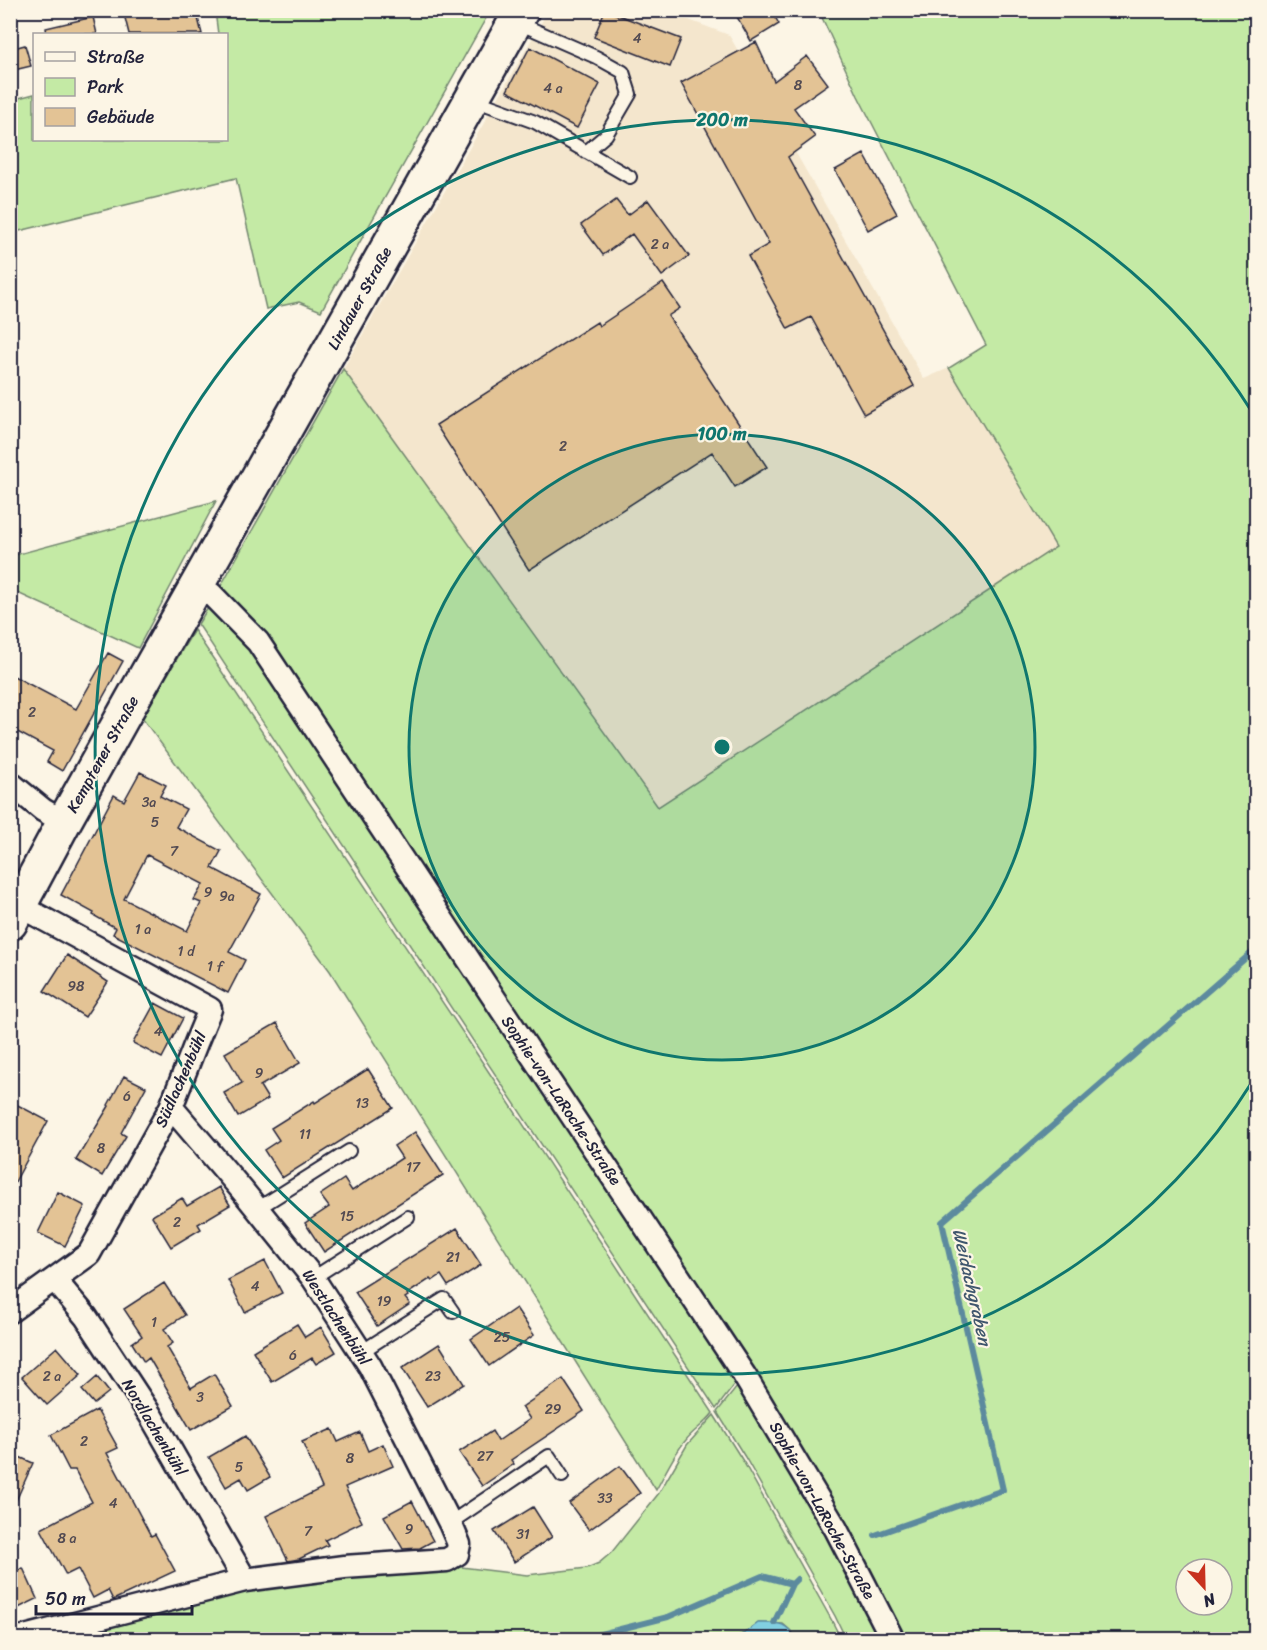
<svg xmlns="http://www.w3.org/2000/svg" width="1267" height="1650" viewBox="0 0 1267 1650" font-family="Sriracha,sans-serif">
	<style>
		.built { fill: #f4e6cd }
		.green { fill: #c4eaa5; stroke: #738670; stroke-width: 1.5; fill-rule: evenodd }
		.water { fill: #82cfe0; stroke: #5c8a9e; stroke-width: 1.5 }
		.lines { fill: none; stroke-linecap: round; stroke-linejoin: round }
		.stream { stroke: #5c8a9e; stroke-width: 6 }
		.building { fill: #e3c395; stroke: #22223b; stroke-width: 1.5; fill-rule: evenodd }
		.service-casing { stroke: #22223b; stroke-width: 16 }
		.minor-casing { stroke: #22223b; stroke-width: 27 }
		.secondary-casing { stroke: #22223b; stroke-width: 38 }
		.service { stroke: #fcf5e5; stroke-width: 12 }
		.minor { stroke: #fcf5e5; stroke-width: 22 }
		.secondary { stroke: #fcf5e5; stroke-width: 33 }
		.ring { fill: none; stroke: #0f766e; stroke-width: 3 }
		.labels { text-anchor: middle; stroke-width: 4.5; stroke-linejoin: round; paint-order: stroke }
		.number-label { font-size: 14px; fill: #524a52 }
		.street-label { font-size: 16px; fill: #22223b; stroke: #fcf5e5 }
		.water-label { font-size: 18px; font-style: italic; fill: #3f566d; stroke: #fcf5e5 }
		.centre { fill: #0f766e; stroke: #fcf5e5; stroke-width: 3 }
		.ring-label { font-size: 18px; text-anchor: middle; font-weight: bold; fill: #0f766e; stroke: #fcf5e5; stroke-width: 4.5; stroke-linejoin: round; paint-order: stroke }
	</style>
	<rect width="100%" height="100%" fill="#fcf5e5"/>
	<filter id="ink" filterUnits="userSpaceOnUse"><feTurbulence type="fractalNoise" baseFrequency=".0167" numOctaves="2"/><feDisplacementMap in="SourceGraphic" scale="12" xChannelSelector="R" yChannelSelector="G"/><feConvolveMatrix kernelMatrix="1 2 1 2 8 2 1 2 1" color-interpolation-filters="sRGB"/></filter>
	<g filter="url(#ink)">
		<!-- built -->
		<path class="built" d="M548 11H665L729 35 924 379 949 368 1056 547 658 808 343 369Z"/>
		<!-- green -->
		<path class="green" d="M215 11H490L321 311 299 302 266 309 236 178 11 233V100L34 94V140H226V34H218Z
			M819 11H1256V1639H902L845 1525 218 591 343 369 658 807 1056 547 949 368 986 345 858 96ZM1186 1569H1222V1605H1186Z
			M216 501 138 648 11 590V556Z
			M211 603 253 645 739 1379 716 1409 198 624Z
			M194 630 469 1042 713 1413C705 1424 694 1430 686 1440 673 1455 665 1474 656 1490L330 971 142 718Z
			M741 1382 886 1639H846L835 1616 745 1457 717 1412Z
			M714 1415 743 1461 831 1619 841 1639H798L790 1630 783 1624 759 1623 743 1634 729 1640H29L247 1584 453 1566 527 1575 587 1568 599 1563 612 1552 659 1493 687 1445Z"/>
		<!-- water -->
		<path class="water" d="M758 1623C781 1623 783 1621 798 1639H729L743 1634Z"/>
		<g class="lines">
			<!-- stream -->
			<path class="stream" d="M875 1535 1003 1490 942 1222 1256 949
				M774 1623 792 1584
				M577 1640 668 1617 762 1576 792 1584 797 1579"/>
		</g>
		<!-- building -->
		<path class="building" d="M123 10H178L179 14 196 10 202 34H129Z
			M605 10 681 39 670 67 594 37Z
			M733 10H771L779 24 751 41Z
			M93 17 97 34H47L46 28Z
			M756 42 774 81 807 56 828 84 794 108 815 137 788 157 914 386 864 414 811 317 788 329 748 256 769 244 681 83Z
			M25 45 31 66 10 71V49Z
			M530 47 600 84 577 128 507 91Z
			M864 154 897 214 868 230 835 170Z
			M616 200 628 215 648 200 689 256 662 276 632 234 603 255 581 225Z
			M663 283 680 308 668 316 767 467 735 487 712 452 529 570 436 425 597 322 599 326Z
			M108 653 123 661 62 771 47 762 53 751 10 728V674L76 709Z
			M140 772 166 785 160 796 186 809 176 827 221 851 212 868 261 894 229 952 245 960 228 993 113 934 116 928 93 915 94 913 61 895 114 795 124 801ZM147 855 203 884 194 900 201 903 187 931 124 899Z
			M67 955 108 982 85 1017 44 991Z
			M155 1003 183 1018 162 1058 133 1043Z
			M277 1023 300 1063 260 1086 268 1099 238 1117 224 1093 242 1083 225 1053Z
			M368 1069 393 1108 282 1178 264 1150 279 1140 271 1128 314 1101 315 1103Z
			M124 1076 146 1087 121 1133 126 1136 102 1176 76 1160 109 1106 108 1105Z
			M10 1101 48 1121 10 1191Z
			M415 1132 443 1175 324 1252 305 1223 329 1207 320 1195 344 1179 352 1191 402 1158 394 1146Z
			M219 1187 230 1205 198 1224 201 1229 171 1247 152 1216 182 1198 187 1206Z
			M58 1192 85 1206 65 1246 38 1233Z
			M457 1228 481 1265 448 1286 441 1275 432 1281 430 1279 407 1294 408 1296 405 1298 410 1304 377 1326 355 1292Z
			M265 1261 282 1293 245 1312 228 1280Z
			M164 1283 185 1315 164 1329 173 1343 167 1347 191 1388 214 1374 233 1406 191 1430 149 1358 144 1362 132 1343 142 1336 124 1309Z
			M516 1308 534 1335 489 1366 471 1339Z
			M297 1324 305 1337 321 1327 336 1352 316 1364 312 1358 272 1382 253 1351Z
			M439 1344 464 1384 427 1407 402 1368Z
			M57 1347 81 1375 47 1405 22 1377Z
			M97 1377 109 1392 94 1404 82 1390Z
			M563 1379 584 1411 511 1460 514 1464 482 1486 459 1452 492 1431 498 1441 530 1419 522 1407Z
			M97 1410 118 1448 107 1453 151 1536 155 1534 175 1571 113 1600 108 1590 93 1598 78 1569 66 1575 41 1529 92 1502 75 1470H69L51 1435Z
			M332 1429 338 1442 360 1432 368 1451 383 1444 393 1466 345 1487 362 1522 325 1540 328 1545 299 1559 288 1561 266 1516 322 1488 302 1442Z
			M245 1436 270 1477 248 1490 241 1478 226 1487 209 1457Z
			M10 1453 33 1463 10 1514Z
			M620 1466 640 1493 589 1530 569 1503Z
			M412 1501 433 1541 420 1548 403 1549 384 1516Z
			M533 1507 552 1537 514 1562 494 1531Z
			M23 1568 37 1599 10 1612V1574Z"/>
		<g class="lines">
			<defs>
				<path id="service" d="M516 22 596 57 623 72 630 94 606 135 586 152
					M474 98 488 105 535 122 630 177
					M257 1209 349 1151
					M313 1278 408 1217
					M361 1352 444 1299 453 1312
					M450 1523 549 1456 562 1476"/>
				<path id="minor" d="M197 586 211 594 258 642 744 1375 836 1529 893 1640
					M10 783 43 810 64 822
					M55 1280 86 1317 151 1416 245 1580
					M10 1311 89 1254 171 1107 196 1043 210 1009 31 912 18 908
					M13 1640 245 1580 344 1567 447 1560 457 1554 459 1544 450 1523 370 1366 313 1278 242 1190 171 1107"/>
				<path id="secondary" d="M10 923 64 822 131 702 522 10"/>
			</defs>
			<!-- service casing -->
			<use href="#service" class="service-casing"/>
			<!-- minor casing -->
			<use href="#minor" class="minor-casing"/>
			<!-- secondary casing -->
			<use href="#secondary" class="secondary-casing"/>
			<!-- service -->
			<use href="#service" class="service"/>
			<!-- minor -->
			<use href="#minor" class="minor"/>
			<!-- secondary -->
			<use href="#secondary" class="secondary"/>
		</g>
	</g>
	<!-- distance rings -->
	<circle cx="722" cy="747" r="313" fill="#0f766e" fill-opacity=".12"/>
	<g class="ring">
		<circle cx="722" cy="747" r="313"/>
		<path d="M1254 1079A627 627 0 1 1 1254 415"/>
	</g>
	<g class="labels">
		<!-- number labels -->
		<g class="number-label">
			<text x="637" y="43">4</text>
			<text x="798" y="90">8</text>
			<text x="553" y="93">4 a</text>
			<text x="660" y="249">2 a</text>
			<text x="563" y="451">2</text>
			<text x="32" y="717">2</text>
			<text x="149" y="807">3a</text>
			<text x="155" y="827">5</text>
			<text x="174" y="856">7</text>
			<text x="208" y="897">9</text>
			<text x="227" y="901">9a</text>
			<text x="143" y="934">1 a</text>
			<text x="186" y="956">1 d</text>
			<text x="215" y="971">1 f</text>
			<text x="76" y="991">98</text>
			<text x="158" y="1036">4</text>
			<text x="259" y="1078">9</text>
			<text x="127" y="1101">6</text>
			<text x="362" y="1108">13</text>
			<text x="305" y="1139">11</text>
			<text x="101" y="1153">8</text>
			<text x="413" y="1172">17</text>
			<text x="347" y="1221">15</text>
			<text x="177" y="1227">2</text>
			<text x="453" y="1262">21</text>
			<text x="255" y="1291">4</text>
			<text x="384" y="1306">19</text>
			<text x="154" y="1327">1</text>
			<text x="502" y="1342">25</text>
			<text x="293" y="1360">6</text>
			<text x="52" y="1381">2 a</text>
			<text x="433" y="1381">23</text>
			<text x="200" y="1402">3</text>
			<text x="553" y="1414">29</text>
			<text x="84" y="1446">2</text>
			<text x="485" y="1461">27</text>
			<text x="350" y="1463">8</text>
			<text x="239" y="1472">5</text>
			<text x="605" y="1503">33</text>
			<text x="113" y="1508">4</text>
			<text x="409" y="1534">9</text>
			<text x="308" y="1536">7</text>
			<text x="523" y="1539">31</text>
			<text x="67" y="1543">8 a</text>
		</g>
		<!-- street labels -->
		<g class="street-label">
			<text transform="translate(359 298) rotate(-61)" y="6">Lindauer Straße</text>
			<text transform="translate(102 754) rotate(-61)" y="6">Kemptener Straße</text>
			<text transform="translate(180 1079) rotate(-66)" y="6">Südlachenbühl</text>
			<text transform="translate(562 1100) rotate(56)" y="6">Sophie-von-LaRoche-Straße</text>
			<text transform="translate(337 1317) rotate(57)" y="6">Westlachenbühl</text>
			<text transform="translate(155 1427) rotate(59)" y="6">Nordlachenbühl</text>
			<text transform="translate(823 1510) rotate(61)" y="6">Sophie-von-LaRoche-Straße</text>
		</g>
		<!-- water labels -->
		<g class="water-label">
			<text transform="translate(972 1287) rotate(77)" y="6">Weidachgraben</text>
		</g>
	</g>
	<circle cx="722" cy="747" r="9" class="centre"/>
	<g class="ring-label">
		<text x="722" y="126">200 m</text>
		<text x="722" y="440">100 m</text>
	</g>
	<!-- margin -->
	<rect width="1267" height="1650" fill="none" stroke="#fcf5e5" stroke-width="36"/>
	<rect x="18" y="18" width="1231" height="1614" fill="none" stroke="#22223b" stroke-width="2" filter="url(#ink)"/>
	<!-- legend -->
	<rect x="33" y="33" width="195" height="108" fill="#fcf5e5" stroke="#a5a1a1" stroke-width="1.5"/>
	<rect x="45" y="52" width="30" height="9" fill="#fcf5e5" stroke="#a5a1a1" stroke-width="1.5"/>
	<text x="87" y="63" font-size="18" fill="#22223b">Straße</text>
	<rect x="45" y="78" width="30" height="18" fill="#c4eaa5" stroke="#a5a1a1" stroke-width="1.5"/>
	<text x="87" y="93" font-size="18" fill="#22223b">Park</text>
	<rect x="45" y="108" width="30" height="18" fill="#e3c395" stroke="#a5a1a1" stroke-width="1.5"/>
	<text x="87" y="123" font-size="18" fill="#22223b">Gebäude</text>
	<!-- north arrow -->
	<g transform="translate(1204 1587) rotate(158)"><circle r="28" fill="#fcf5e5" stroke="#a5a1a1" stroke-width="1.5"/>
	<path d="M0-4.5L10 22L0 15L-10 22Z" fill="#c8321e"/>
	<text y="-9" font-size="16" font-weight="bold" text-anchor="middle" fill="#22223b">N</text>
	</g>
	<!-- scale -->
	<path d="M36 1605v9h156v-9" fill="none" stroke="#22223b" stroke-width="3"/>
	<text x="45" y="1605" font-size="18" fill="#22223b" stroke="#fcf5e5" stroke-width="4.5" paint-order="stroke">50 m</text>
</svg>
